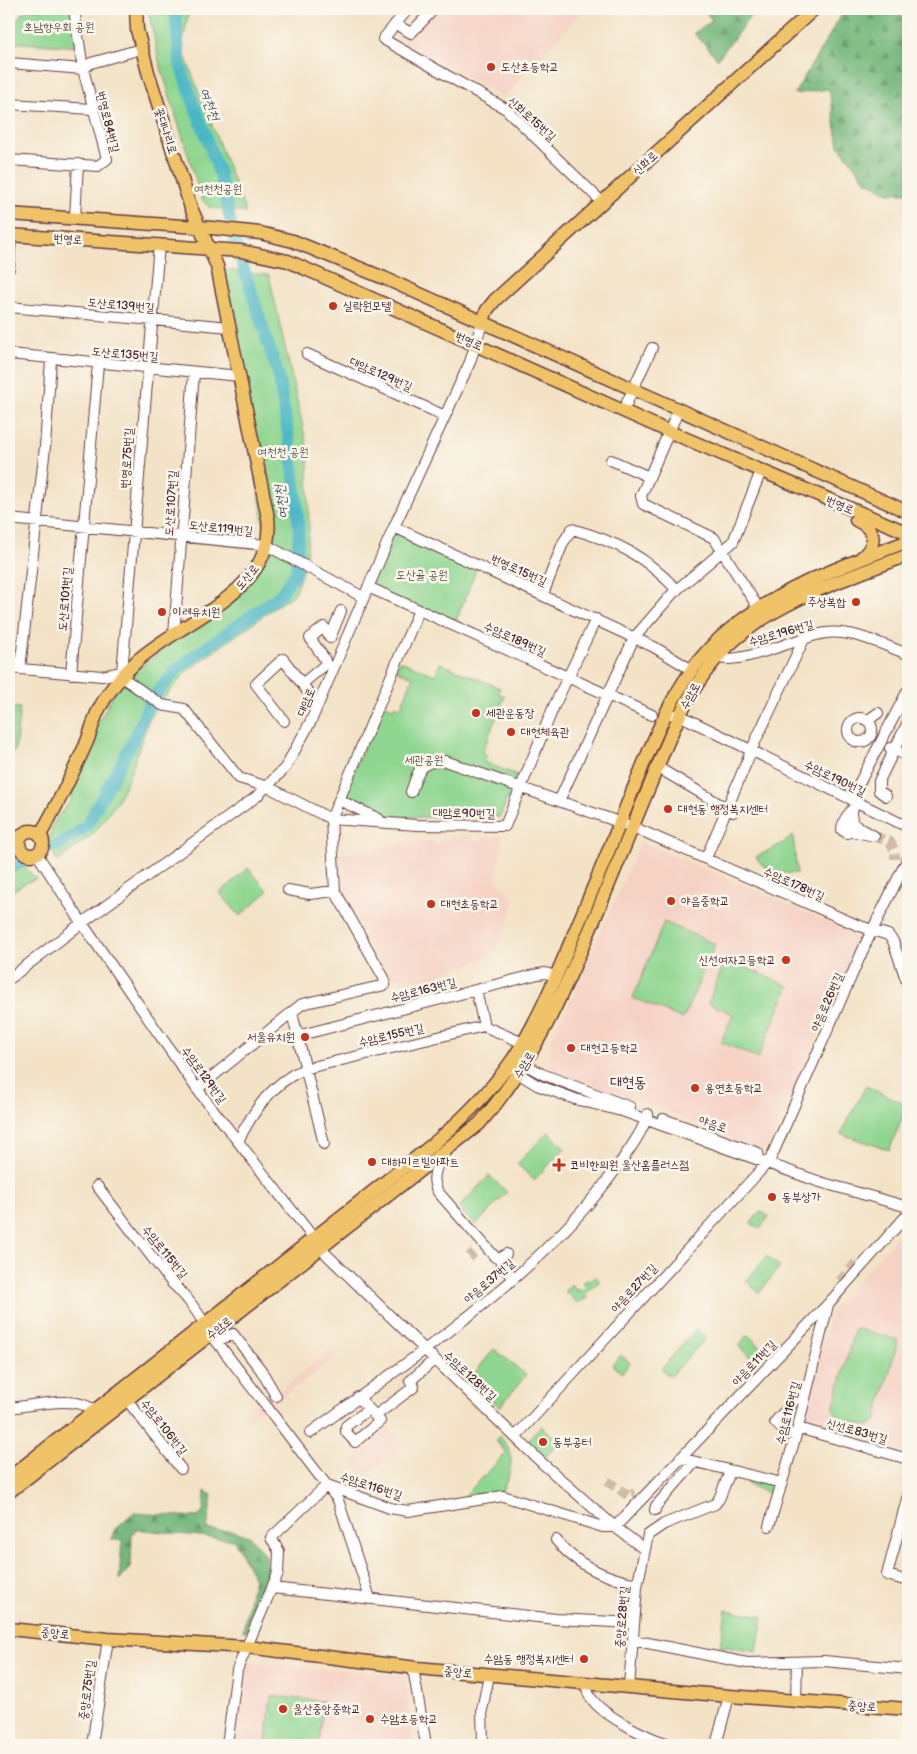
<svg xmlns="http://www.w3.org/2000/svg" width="917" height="1754" viewBox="0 0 917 1754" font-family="'Balsamiq Sans','Poor Story',sans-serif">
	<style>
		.built { fill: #f6d2c5 }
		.green { fill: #8fd690; stroke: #6c7a5e }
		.forest { fill: url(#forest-firs); stroke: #5e6b52 }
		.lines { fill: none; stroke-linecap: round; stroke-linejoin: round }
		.river { stroke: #49b6c5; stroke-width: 12 }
		.minor-tunnel { stroke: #d1bba7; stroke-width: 10; stroke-dasharray: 10 5; stroke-linecap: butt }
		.minor-casing { stroke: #633c42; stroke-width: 12 }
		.major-casing { stroke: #633c42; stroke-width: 15 }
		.minor { stroke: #fff; stroke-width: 10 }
		.major { stroke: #f1c369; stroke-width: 12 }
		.poi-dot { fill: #c8321e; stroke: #fbf7ec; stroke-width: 2 }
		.labels { text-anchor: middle; stroke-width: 5; stroke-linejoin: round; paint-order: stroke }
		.park-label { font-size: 12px; fill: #5f5649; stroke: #fbf7ec }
		.poi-label { font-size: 12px; fill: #4a1f2b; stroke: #fbf7ec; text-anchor: start }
		.street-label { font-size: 12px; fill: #4a1f2b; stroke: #fbf7ec }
		.water-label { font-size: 14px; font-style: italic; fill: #4a5b69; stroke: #fbf7ec }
		.quarter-label { font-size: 15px; fill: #4a1f2b; stroke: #fbf7ec }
	</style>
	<defs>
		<pattern id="forest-firs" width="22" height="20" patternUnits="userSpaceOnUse" patternTransform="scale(1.25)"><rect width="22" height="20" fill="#73b77a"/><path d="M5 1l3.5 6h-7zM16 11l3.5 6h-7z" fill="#609464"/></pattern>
	</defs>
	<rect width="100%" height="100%" fill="#fbf7ec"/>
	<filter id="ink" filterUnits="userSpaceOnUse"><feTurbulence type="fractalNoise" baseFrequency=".02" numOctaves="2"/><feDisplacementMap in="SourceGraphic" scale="10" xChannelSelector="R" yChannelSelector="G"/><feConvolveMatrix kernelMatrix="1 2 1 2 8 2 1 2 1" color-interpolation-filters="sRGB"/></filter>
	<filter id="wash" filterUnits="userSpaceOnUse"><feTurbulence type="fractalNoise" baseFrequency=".0096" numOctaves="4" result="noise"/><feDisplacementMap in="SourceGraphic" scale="20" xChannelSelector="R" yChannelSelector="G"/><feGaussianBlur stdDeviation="1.12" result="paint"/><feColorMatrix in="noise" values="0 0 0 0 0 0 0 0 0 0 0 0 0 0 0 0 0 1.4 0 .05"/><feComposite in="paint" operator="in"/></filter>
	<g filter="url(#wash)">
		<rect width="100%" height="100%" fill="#f3e2c6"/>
		<!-- built -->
		<path class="built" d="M425 9H584L504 97 397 38Z
			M471 833 474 842 501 835 503 845 495 879 515 899 511 918 492 956 428 979H394L375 958 339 888 338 853 374 852 375 847 431 841 434 846 454 835Z
			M641 842 852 932 856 937 859 944 851 965 803 1065 769 1147 760 1150 651 1105 549 1069 551 1042Z
			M908 1225V1321L903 1339 908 1341 907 1452 805 1425 802 1420 832 1309Z
			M330 1350 336 1357 271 1405 325 1479 388 1504 385 1512 344 1496 342 1499 324 1493 321 1484 263 1408 247 1421 242 1415 258 1402 278 1392Z
			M388 1428 403 1444 365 1477 350 1461Z
			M247 1662 334 1671 326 1745H232L242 1672Z
			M335 1670 404 1675 408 1692 412 1745H327Z"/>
		<!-- green -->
		<path class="green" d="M27 9H76L80 47 9 42V28Z
			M148 9H189L182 48 246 213 209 207 202 200 159 61Z
			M225 270 269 275 308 450 309 529 306 559 295 593 187 671 163 699 148 722 129 777 116 803 94 833 57 862 49 842 53 823 70 801 96 727 114 693 139 668 212 611 268 552Z
			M394 527 478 565 454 626 368 587Z
			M400 661 435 675 440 663 500 688 498 693 505 696 482 753 487 755 484 762 517 775 500 817H390L343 797 382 704 393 708 395 705 401 707 413 677 396 670Z
			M9 707 20 708 15 751 9 755Z
			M793 835 797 873C777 874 768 874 756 857L785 842Z
			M9 854 16 857 36 879 25 883 9 893Z
			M248 868 268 891 240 916 220 893Z
			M664 922 715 944 683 1019 633 998Z
			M726 959 789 986 758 1058 721 1042 733 1014 708 1003Z
			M866 1086 908 1105 889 1150 841 1134Z
			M548 1132 565 1148 534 1180 517 1164Z
			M489 1176 507 1192 476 1225 458 1208Z
			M760 1211 769 1217 759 1229 751 1223Z
			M767 1256 780 1267 759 1293 746 1281Z
			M596 1277 600 1281 585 1294 587 1298 577 1303 565 1291 571 1284 576 1290H582L586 1286 583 1282Z
			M855 1328 898 1340 876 1421 869 1426 840 1419 833 1409Z
			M696 1329 706 1338 670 1377 661 1369Z
			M748 1335 763 1349 753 1360 738 1346Z
			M494 1349 526 1375 500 1407 468 1381Z
			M621 1355 630 1363 622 1373 612 1365Z
			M541 1426 559 1442 545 1458 527 1442Z
			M499 1436C517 1453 512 1473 501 1492L463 1498 506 1453 495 1440Z
			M749 1477 782 1483 773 1495 747 1484Z
			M726 1610 763 1616 757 1652 720 1646Z
			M271 1696 323 1701 319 1745H266Z"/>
		<!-- forest -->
		<path class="forest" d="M704 9H756L718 59 694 33 712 21Z
			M845 9H908V193H888L865 180 839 146 829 89 794 94Z
			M205 1491 212 1495 207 1530 234 1531 249 1536 266 1556 269 1584 250 1630 243 1631 254 1578 234 1540 136 1529 132 1535 131 1567 119 1580 122 1541 111 1539 115 1529 133 1513 198 1517 204 1509Z"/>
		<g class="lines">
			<!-- river -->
			<path class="river" d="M53 847 66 841 87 825 133 741 150 701 179 667 279 596 296 572 299 532 297 503 292 457 278 374 235 241 220 175 180 65 175 9
				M9 869 21 863"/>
		</g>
	</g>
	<g filter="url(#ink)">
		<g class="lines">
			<!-- minor-tunnel -->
			<path class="minor-tunnel" d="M874 836 890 842 895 851V859
				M469 1257 474 1253
				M840 1281 856 1263
				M607 1481 629 1496 635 1493"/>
			<defs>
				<path id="minor" d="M408 9 383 39 506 109 602 202
					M395 24 411 33 434 9
					M9 63 83 69 91 63 141 49
					M9 104 92 109
					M9 160 98 166 107 159 83 69 74 9
					M75 218 78 164
					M9 269 11 235
					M9 307 230 327
					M9 354 240 376
					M307 354 445 416
					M623 411 652 348
					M678 411 641 496 643 504 714 538 759 609
					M611 460 649 477
					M9 519 266 545 363 597
					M394 527 654 647 692 670
					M368 587 652 715
					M543 594 563 543 572 529C617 542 644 555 677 590
					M174 635 194 372
					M717 657C738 667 800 636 826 633 854 630 883 645 908 654
					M9 668 102 676 122 672 123 678 162 705 184 709 239 778 268 787 331 819 417 825 505 826 554 706 596 619
					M20 669 45 447 51 360
					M122 672 159 245
					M71 674 98 364
					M318 705 302 684 326 664 324 658 310 638 324 627 330 638 341 611
					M673 715H679L908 827
					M848 730a12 12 0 1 1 24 0a12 12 0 1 1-24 0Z
					M868 720 878 713
					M284 721 256 684 283 659 302 684
					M890 748 908 756
					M657 767 733 812
					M411 792C419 769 419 761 445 761L633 827 857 925 888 935 893 941 908 985
					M886 796 879 791V781L908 722
					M851 799 908 690
					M339 800 419 610
					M559 801 634 638 674 592 733 542 761 471
					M851 814 853 825 850 832 847 833 842 830C842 818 852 812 857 802
					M851 831 874 836 853 824
					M37 854 82 923 197 1089 326 1254 542 1463 615 1527 644 1549
					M706 858 755 742 804 639
					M288 890 310 894 335 891
					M9 979 82 923 256 797 285 768 311 721 394 527 470 362 482 323
					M476 990 484 1026
					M292 1013 324 1144
					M297 1036 538 974 545 973 556 976
					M517 1060 542 1074 630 1107
					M511 1069 537 1085 575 1099 625 1112 820 1182 908 1207
					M197 1089 302 1004 385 985 384 978 335 891 331 819 339 800 379 819
					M663 1119 758 1153
					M238 1141C254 1110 271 1084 304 1069L484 1026 523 1043
					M445 1154C436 1165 430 1178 438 1192L495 1257 499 1259 506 1254
					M97 1186 172 1283C188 1297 200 1316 211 1334L338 1500 370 1598
					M501 1258V1266L514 1277
					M217 1341 233 1334 261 1370 276 1396
					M358 1397 369 1409 346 1426V1432L355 1442 380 1421 369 1409
					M127 1400 181 1469
					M9 1408C31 1406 77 1394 94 1411
					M375 1416 414 1387 410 1381 434 1360
					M798 1428 908 1459
					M310 1433C416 1355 542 1274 618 1166 629 1150 642 1133 648 1114
					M796 1435 787 1434 775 1422 808 1385
					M516 1436 770 1160 866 943 908 858
					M680 1458 782 1483
					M327 1485 390 1508 408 1511 503 1496 603 1527H615
					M908 1495 887 1575 908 1581
					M655 1510 656 1506 695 1462
					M769 1526 796 1435 828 1305
					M615 1527 828 1304 908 1214
					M556 1540C576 1565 606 1578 637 1584
					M272 1588 556 1619 634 1623
					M633 1640 747 1663 824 1661 908 1669
					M413 1668 426 1745
					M586 1684C587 1688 588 1695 591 1698 603 1716 654 1742 675 1745
					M629 1687 637 1587 648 1535 664 1524 715 1504 719 1499 730 1472
					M796 1701 797 1662
					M92 1745 108 1639
					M227 1745 237 1670 278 1573 279 1551 271 1538 327 1485
					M483 1745 482 1710 489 1675
					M716 1745 729 1696"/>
				<path id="major" d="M9 214 212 228 260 233 293 241 384 278 908 512
					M9 235 241 251 288 261 670 432 908 533
					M482 323 487 310 495 300 814 9
					M856 520C877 530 878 544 860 559
					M19 843a12 12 0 1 1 24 0a12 12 0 1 1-24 0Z
					M40 835C57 806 71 777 85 746 91 734 93 719 100 707 109 690 124 673 138 660 182 620 277 591 268 518L217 266 191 208 148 72 137 30 136 9
					M9 1478 422 1153C456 1126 488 1095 513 1059 537 1023 554 981 571 941 591 893 611 846 630 797 653 742 674 680 720 638 772 590 843 566 908 541
					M9 1492 479 1124C533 1063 560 1000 592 925 609 883 627 840 645 797 668 743 685 688 728 646 774 601 849 578 908 555
					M9 1629 108 1639 247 1647 417 1668 729 1696 908 1709"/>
			</defs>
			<!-- minor casing -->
			<use href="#minor" class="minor-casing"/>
			<!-- major casing -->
			<use href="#major" class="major-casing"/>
			<!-- minor -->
			<use href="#minor" class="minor"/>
			<!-- major -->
			<use href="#major" class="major"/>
		</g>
	</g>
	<!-- markers -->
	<g class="poi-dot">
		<circle cx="491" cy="67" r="5"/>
		<circle cx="333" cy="306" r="5"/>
		<circle cx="856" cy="602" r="5"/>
		<circle cx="162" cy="612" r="5"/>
		<circle cx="476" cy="713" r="5"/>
		<circle cx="511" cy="732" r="5"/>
		<circle cx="668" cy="809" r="5"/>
		<circle cx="671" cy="901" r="5"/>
		<circle cx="431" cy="904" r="5"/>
		<circle cx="786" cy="960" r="5"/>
		<circle cx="305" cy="1037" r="5"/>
		<circle cx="571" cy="1048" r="5"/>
		<circle cx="695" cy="1088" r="5"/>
		<circle cx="372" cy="1162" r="5"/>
		<path d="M556.5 1157.5h5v5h5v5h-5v5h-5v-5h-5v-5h5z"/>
		<circle cx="772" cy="1197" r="5"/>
		<circle cx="543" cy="1442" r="5"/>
		<circle cx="584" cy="1659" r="5"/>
		<circle cx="283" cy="1709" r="5"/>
		<circle cx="370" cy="1719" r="5"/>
	</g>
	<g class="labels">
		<!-- park labels -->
		<g class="park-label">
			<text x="59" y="31">호남향우회 공원</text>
			<text x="218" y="193">여천천공원</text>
			<text x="283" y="456">여천천 공원</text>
			<text x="422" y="579">도산골 공원</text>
			<text x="424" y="764">세관공원</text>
		</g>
		<!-- poi labels -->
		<g class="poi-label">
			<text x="501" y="71">도산초등학교</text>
			<text x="343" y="310">실락원모텔</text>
			<text x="846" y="606" text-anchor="end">주상복합</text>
			<text x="172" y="616">이레유치원</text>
			<text x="486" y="717">세관운동장</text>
			<text x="521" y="736">대현체육관</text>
			<text x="678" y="813">대현동 행정복지센터</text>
			<text x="681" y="905">야음중학교</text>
			<text x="441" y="908">대현초등학교</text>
			<text x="776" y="964" text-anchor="end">신선여자고등학교</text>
			<text x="295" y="1041" text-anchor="end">서울유치원</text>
			<text x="581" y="1052">대현고등학교</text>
			<text x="705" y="1092">용연초등학교</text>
			<text x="382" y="1166">대하미르빌아파트</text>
			<text x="570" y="1169">코비한의원 울산홈플러스점</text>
			<text x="782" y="1201">동부상가</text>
			<text x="553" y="1446">동부공터</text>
			<text x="574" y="1663" text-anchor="end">수암동 행정복지센터</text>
			<text x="293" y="1713">울산중앙중학교</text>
			<text x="380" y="1723">수암초등학교</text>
		</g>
		<!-- street labels -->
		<g class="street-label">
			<text transform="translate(532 119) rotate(42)" y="4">신화로15번길</text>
			<text transform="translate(108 122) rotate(76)" y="4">번영로84번길</text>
			<text transform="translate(166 131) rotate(72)" y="4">꽃대나리로</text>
			<text transform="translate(645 163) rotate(-42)" y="4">신화로</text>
			<text transform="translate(68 239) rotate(4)" y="4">번영로</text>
			<text transform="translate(121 305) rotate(5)" y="4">도산로139번길</text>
			<text transform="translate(469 341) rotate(24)" y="4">번영로</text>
			<text transform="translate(125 354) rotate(5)" y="4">도산로135번길</text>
			<text transform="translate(381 374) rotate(24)" y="4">대암로129번길</text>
			<text transform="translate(127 458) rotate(-86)" y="4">번영로75번길</text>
			<text transform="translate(171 503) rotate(-86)" y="4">도산로107번길</text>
			<text transform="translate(840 505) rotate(23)" y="4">번영로</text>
			<text transform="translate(221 528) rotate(6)" y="4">도산로119번길</text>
			<text transform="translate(519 570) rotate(24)" y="4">번영로15번길</text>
			<text transform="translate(247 577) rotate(-50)" y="4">도산로</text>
			<text transform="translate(65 599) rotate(-85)" y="4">도산로101번길</text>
			<text transform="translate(781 633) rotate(-16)" y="4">수암로196번길</text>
			<text transform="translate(515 639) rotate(24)" y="4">수암로189번길</text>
			<text transform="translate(690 696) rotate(-61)" y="4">수암로</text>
			<text transform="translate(306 702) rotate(-67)" y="4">대암로</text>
			<text transform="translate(835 778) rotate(26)" y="4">수암로190번길</text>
			<text transform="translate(464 813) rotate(1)" y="4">대암로90번길</text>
			<text transform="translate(794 884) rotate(24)" y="4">수암로178번길</text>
			<text transform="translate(423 990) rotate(-14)" y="4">수암로163번길</text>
			<text transform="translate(827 1002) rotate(-66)" y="4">야음로26번길</text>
			<text transform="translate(391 1035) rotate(-13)" y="4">수암로155번길</text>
			<text transform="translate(524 1065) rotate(-58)" y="4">수암로</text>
			<text transform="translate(204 1075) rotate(54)" y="4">수암로129번길</text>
			<text transform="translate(713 1124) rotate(19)" y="4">야음로</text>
			<text transform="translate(165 1252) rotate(51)" y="4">수암로115번길</text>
			<text transform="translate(489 1281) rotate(-40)" y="4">야음로37번길</text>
			<text transform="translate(634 1288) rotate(-47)" y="4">야음로27번길</text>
			<text transform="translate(219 1328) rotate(-38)" y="4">수암로</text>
			<text transform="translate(754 1363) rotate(-46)" y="4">야음로11번길</text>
			<text transform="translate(470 1376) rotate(43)" y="4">수암로128번길</text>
			<text transform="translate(788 1413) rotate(-75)" y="4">수암로116번길</text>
			<text transform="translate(164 1427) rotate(52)" y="4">수암로106번길</text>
			<text transform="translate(857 1431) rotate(16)" y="4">신선로83번길</text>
			<text transform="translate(371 1486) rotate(18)" y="4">수암로116번길</text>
			<text transform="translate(622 1617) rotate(-85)" y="4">중앙로28번길</text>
			<text transform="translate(55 1633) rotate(6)" y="4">중앙로</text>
			<text transform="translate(458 1672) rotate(5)" y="4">중앙로</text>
			<text transform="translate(87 1690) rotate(-82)" y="4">중앙로75번길</text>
			<text transform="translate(862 1706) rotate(4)" y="4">중앙로</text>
		</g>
		<!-- water labels -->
		<g class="water-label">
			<text transform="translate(210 104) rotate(70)" y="5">여천천</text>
			<text transform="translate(281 502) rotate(-97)" y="5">여천천</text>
		</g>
		<!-- quarter labels -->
		<g class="quarter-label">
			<text x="628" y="1087">대현동</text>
		</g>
	</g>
	<!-- margin -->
	<rect width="917" height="1754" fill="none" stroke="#fbf7ec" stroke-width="30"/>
</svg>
